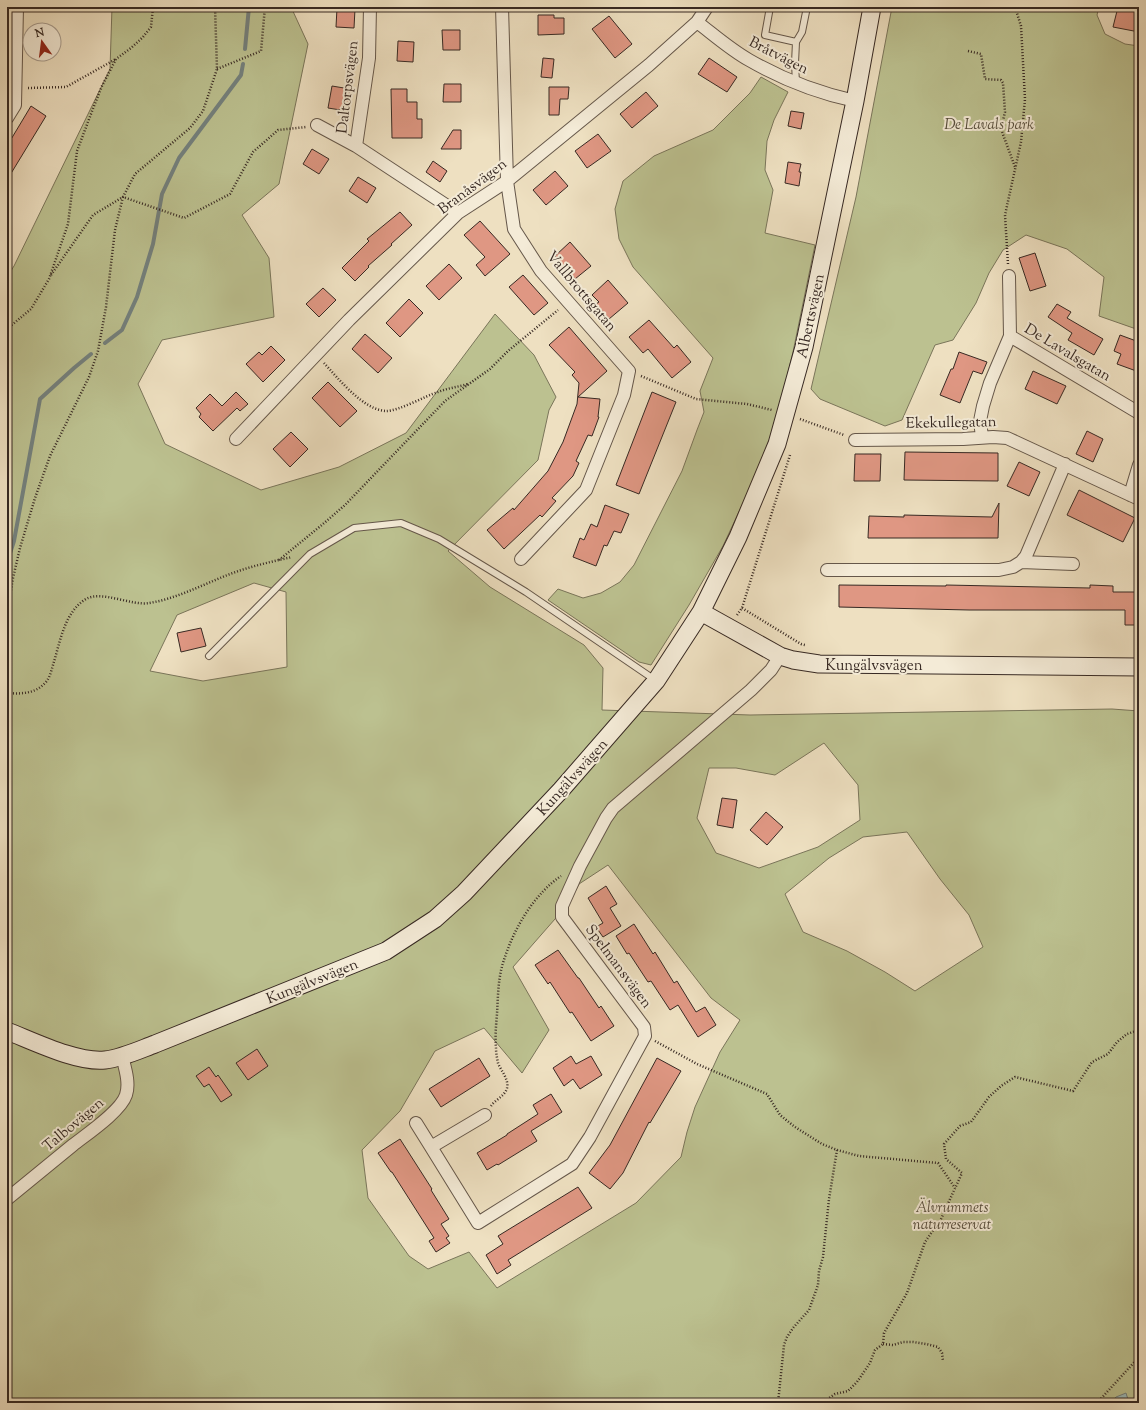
<svg xmlns="http://www.w3.org/2000/svg" width="1146" height="1410" viewBox="0 0 1146 1410" font-family="'Sorts Mill Goudy',serif">
	<style>
		.green { fill: #bcc190; stroke: #7a755a; fill-rule: evenodd }
		.water { fill: #9cbbba; stroke: #74817e }
		.lines { fill: none; stroke-linecap: round; stroke-linejoin: round }
		.stream { stroke: #74817e; stroke-width: 4 }
		.building { fill: #df9783; stroke: #372923 }
		.lane-casing { stroke: #65574a; stroke-width: 8 }
		.street-casing { stroke: #65574a; stroke-width: 14 }
		.secondary-casing { stroke: #372923; stroke-width: 19 }
		.path { stroke: #372923; stroke-width: 2.5; stroke-dasharray: 1 2; stroke-linecap: butt }
		.lane { stroke: #f4ebd7; stroke-width: 6 }
		.street { stroke: #f4ebd7; stroke-width: 12 }
		.secondary { stroke: #f4ebd7; stroke-width: 17 }
		.labels { text-anchor: middle; stroke-width: 4; stroke-linejoin: round; paint-order: stroke }
		.street-label { font-size: 15px; fill: #372923; stroke: #f4ebd7 }
		.park-label { font-size: 15px; font-style: italic; fill: #584f3e; stroke: #f4ebd7 }
	</style>
	<rect width="100%" height="100%" fill="#eee0c1"/>
	<filter id="stains"><feTurbulence type="fractalNoise" baseFrequency=".005" numOctaves="4"/><feColorMatrix values="0 0 0 0 .2 0 0 0 0 .09 0 0 0 0 .02 0 0 0 .5 -.17"/></filter>
	<radialGradient id="worn" r=".72"><stop offset=".6" stop-color="#630" stop-opacity="0"/><stop offset="1" stop-color="#630" stop-opacity=".3"/></radialGradient>
	<!-- green -->
	<path class="green" d="M112 7H291L308 44 279 184 242 215 269 258 274 317 162 340 138 384 165 444 261 490 339 467 406 433 495 314 534 355 556 397 549 410 538 460 448 551 490 587 584 645 603 668 602 710 750 715 1112 709 1139 711V1386L1136 1401 1129 1403 1126 1394 1114 1403H7V277L14 266 110 69ZM254 583 286 592 287 667 203 681 150 671 177 615ZM824 743 858 785 860 820 818 847 759 868 716 853 697 818 709 768H736L775 775ZM907 832 940 879 969 915 983 947 915 991 885 972 847 951 803 932 785 894 829 858 863 837ZM608 865 711 998 740 1020 720 1052 695 1107 687 1132 681 1157 636 1203 497 1288 469 1252 428 1269 409 1256 368 1198 362 1150 400 1111 435 1051 484 1028 522 1073 549 1030 513 967 569 903 579 884Z
		M892 7H1099L1097 15 1105 34 1125 44 1139 46V330L1099 316 1104 277 1067 249 1026 235 1003 250 989 273 976 303 953 340 935 345 902 420 885 426 820 399 811 389 856 197Z
		M761 77 788 92 774 120 767 141 765 170 773 190 765 233 815 245 793 352 775 426 751 486 723 546 689 605 651 665 639 662 548 600 558 589 583 598 601 593 620 582 634 565 682 471 697 430 704 412 700 391 713 358 633 267 619 239 615 209 623 181 654 156 713 130 750 93Z"/>
	<!-- water -->
	<path class="water" d="M1126 1393 1129 1403H1110L1116 1397Z"/>
	<g class="lines">
		<!-- stream -->
		<path class="stream" d="M245 49 249 7
			M105 343 122 330 137 297 153 244 162 194 179 158 241 75 243 64
			M7 562 14 541 40 399 74 368 91 354"/>
	</g>
	<!-- building -->
	<path class="building" d="M1118 7H1137V10L1139 11V32L1113 27Z
		M337 8 355 9 354 28 336 27Z
		M538 15H554V18H564V34L538 35Z
		M609 16 632 44 615 58 592 29Z
		M442 30H460V50H443Z
		M398 41 414 42 413 62 397 61Z
		M543 58 554 59 552 78 541 77Z
		M709 58 737 77 727 92 698 74Z
		M444 84H461V102H443Z
		M332 86 350 89 347 111 328 108Z
		M549 87H569L568 99H560L559 115H549Z
		M391 89H407V102H417V119H422V138H392Z
		M646 92 658 106 632 128 620 114Z
		M31 106 46 116 7 180V146Z
		M791 111 804 113 801 129 788 126Z
		M453 130H461V149H441Z
		M598 134 611 151 587 168 575 151Z
		M312 149 329 159 319 174 303 164Z
		M433 161 447 171 440 182 426 172Z
		M788 162 801 164 799 172H801L799 186 785 183Z
		M555 171 568 186 546 205 533 190Z
		M358 177 376 188 367 203 349 191Z
		M400 212 412 225 391 244 392 245 368 266 369 267 355 281 342 268 369 241 367 239Z
		M480 221 510 254 485 276 476 265 485 257 464 235Z
		M570 242 591 266 575 279 555 256Z
		M1035 253 1046 286 1030 291 1019 258Z
		M449 264 462 278 439 300 426 286Z
		M523 275 548 303 534 315 509 287Z
		M608 280 628 303 609 319 596 304 599 302 592 295Z
		M323 288 336 300 319 317 306 304Z
		M409 299 423 313 400 337 386 323Z
		M1057 304 1071 312 1067 318 1103 339 1094 355 1068 340 1072 333 1048 317Z
		M649 320 674 348 677 345 691 362 672 378 648 349 643 353 629 337Z
		M569 327 607 371 578 397 600 399 598 417H599L592 436 588 435 576 461 579 463 573 476 552 498 556 501 542 517 540 515 504 549 487 530 513 508 514 510 548 471 563 442 577 404 579 383 572 375 575 372 549 345Z
		M365 334 392 358 378 373 352 349Z
		M1120 335 1139 342V372L1117 364 1121 354 1114 351Z
		M271 346 285 360 263 382 246 364 259 352 262 355Z
		M959 352 987 362 982 374 973 371 960 403 940 395 951 369H953Z
		M1033 371 1066 386 1057 404 1025 389Z
		M328 382 357 411 340 427 312 398Z
		M236 392 248 404 240 411 237 408 213 431 199 417 201 414 196 408 210 394 222 406Z
		M652 392 676 402 639 494 616 485Z
		M1087 431 1103 439 1093 462 1076 454Z
		M291 432 308 449 290 467 273 449Z
		M905 452 998 453V481L904 480Z
		M855 454H881L880 481H854Z
		M1019 462 1040 472 1029 496 1007 486Z
		M1079 490 1135 518 1123 542 1067 515Z
		M999 503 998 538H868L869 516 904 517V515L992 517Z
		M605 505 629 514 621 533 614 531 607 546 604 545 596 566 573 557 580 538 584 540 591 524 597 527Z
		M839 585 946 586V585L1090 588V585L1113 586V592H1139V625H1125V610H969L839 607Z
		M201 628 206 646 181 652 177 633Z
		M722 798 737 800 733 828 717 825Z
		M766 812 783 827 767 845 750 830Z
		M606 886 617 904 610 908 621 926 603 937 596 927 603 923 588 898Z
		M634 924 653 954 655 952 674 983 677 981 696 1012 705 1007 716 1025 698 1037 678 1005 670 1010 651 981 648 982 629 953 627 954 616 936Z
		M558 950 578 978H579L599 1008 601 1006 614 1026 591 1041 572 1012 570 1013 550 982 548 984 535 965Z
		M257 1049 268 1066 248 1080 236 1063Z
		M571 1056 576 1064 591 1056 602 1075 580 1089 573 1079 564 1086 553 1068Z
		M479 1058 490 1076 441 1107 429 1089Z
		M657 1058 681 1071 650 1123 649 1122 623 1173 610 1189 589 1173 610 1145Z
		M209 1067 216 1077 218 1075 232 1095 221 1102 209 1084 204 1087 196 1076Z
		M551 1094 562 1112 531 1131 537 1141 498 1165 497 1164 487 1170 477 1153 507 1135V1134L538 1114 533 1105Z
		M400 1139 432 1189 431 1190 449 1219 441 1224 449 1236 446 1238 450 1243 436 1252 429 1241 434 1238 392 1172H391L378 1153Z
		M578 1187 592 1208 508 1260 511 1265 497 1274 486 1255 503 1244 498 1236Z"/>
	<g class="lines">
		<defs>
			<path id="lane" d="M770 7 765 35 796 42 795 63 796 83
				M796 42 802 32 807 7
				M209 656 310 554 354 528 401 523 439 539 526 592 655 680"/>
			<path id="street" d="M502 7 507 181 514 229 541 271 629 371 624 395 586 490 521 559
				M697 22C714 35 731 50 749 60 782 79 818 93 855 101
				M7 118 15 105 17 7
				M317 125 356 146 458 213
				M356 146 369 58 370 7
				M1010 336 1139 413
				M982 437 980 421 983 406 990 383 1010 336 1009 276
				M236 439 349 320 458 213 507 181 649 65 697 22 707 7
				M855 440 963 439 993 437 1007 438 1139 499
				M1130 495 1139 465
				M1021 562 1026 556 1065 464
				M827 570H999L1013 567 1021 562 1073 564
				M485 1115 431 1147 478 1223 572 1164 590 1137 645 1036 644 1027 562 917V906L580 866 606 818 613 808 751 690 771 670 780 656
				M416 1123 431 1147
				M7 1199C29 1181 51 1163 73 1145 87 1134 121 1111 126 1095 130 1083 125 1068 122 1056"/>
			<path id="secondary" d="M701 612 780 656 793 660 819 664 1139 667
				M7 1031C33 1041 77 1063 105 1060 122 1058 139 1050 155 1044L386 951 435 919 464 893 561 790 656 681 701 612 738 537 777 444 804 347 855 101 872 7"/>
		</defs>
		<!-- lane casing -->
		<use href="#lane" class="lane-casing"/>
		<!-- street casing -->
		<use href="#street" class="street-casing"/>
		<!-- secondary casing -->
		<use href="#secondary" class="secondary-casing"/>
		<!-- path -->
		<path class="path" d="M968 51 981 54 985 79 1001 80 1003 83 1005 112 1001 129 1015 167
			M217 69 261 51 265 7
			M28 88 66 87 116 59
			M1008 264 1005 215 1021 142 1025 99 1021 26 1015 7
			M51 275 93 215 123 197 135 174 190 128 203 111 217 69 215 7
			M7 329 31 309 49 279 68 224 77 151 94 106 102 86 116 59 131 48 143 37 151 27 153 7
			M324 363C338 378 363 410 386 411 399 411 425 396 438 392 448 388 458 387 468 384
			M641 376 696 399 747 404 772 410
			M800 419 844 435
			M279 560 323 524 345 505 445 401 490 369 508 351 558 310
			M742 608 801 644 805 645
			M7 614 13 578 20 548 35 498 50 456 89 377 98 351 106 307 115 230 123 197 184 218 230 194 253 152 278 130 306 127
			M737 615 742 608 790 455
			M7 693C20 694 34 694 44 684 49 680 51 672 53 665 60 643 64 612 86 599 101 590 132 606 149 603 175 599 200 586 225 576 247 567 270 562 292 557
			M655 1041 697 1064 767 1094 780 1115 795 1127 822 1144 837 1150 859 1156 938 1163 955 1188
			M491 1106C495 1100 505 1096 507 1088 509 1079 501 1071 498 1063 497 1058 496 1053 496 1048 495 1037 496 1025 497 1014 498 997 498 979 503 963 513 930 533 895 561 876
			M883 1344 893 1345 903 1342H913L926 1344 938 1347 942 1353 943 1361
			M778 1403 784 1345 787 1337 793 1328 809 1310 818 1285 819 1271 823 1257 829 1199 837 1150
			M822 1403 835 1394 848 1391 857 1382 870 1363 875 1350 883 1344 884 1333 907 1293 925 1242 941 1219 962 1173 946 1159 944 1144 960 1126 971 1122 989 1097 1001 1086 1015 1077 1073 1091 1092 1062 1108 1054 1117 1042 1127 1034 1139 1030
			M1097 1403 1139 1357"/>
		<!-- lane -->
		<use href="#lane" class="lane"/>
		<!-- street -->
		<use href="#street" class="street"/>
		<!-- secondary -->
		<use href="#secondary" class="secondary"/>
	</g>
	<g class="labels">
		<!-- street labels -->
		<g class="street-label">
			<text transform="translate(779 55) rotate(27)" y="5">Bråtvägen</text>
			<text transform="translate(347 87) rotate(-83)" y="5">Daltorpsvägen</text>
			<text transform="translate(472 186) rotate(-37)" y="5">Branåsvägen</text>
			<text transform="translate(582 291) rotate(50)" y="5">Vallbrottsgatan</text>
			<text transform="translate(810 316) rotate(-78)" y="5">Albertsvägen</text>
			<text transform="translate(1068 352) rotate(31)" y="5">De Lavalsgatan</text>
			<text transform="translate(951 422) rotate(-1)" y="5">Ekekullegatan</text>
			<text x="874" y="670">Kungälvsvägen</text>
			<text transform="translate(572 777) rotate(-48)" y="5">Kungälvsvägen</text>
			<text transform="translate(619 966) rotate(53)" y="5">Spelmansvägen</text>
			<text transform="translate(312 981) rotate(-22)" y="5">Kungälvsvägen</text>
			<text transform="translate(73 1124) rotate(-40)" y="5">Talbovägen</text>
		</g>
		<!-- park labels -->
		<g class="park-label">
			<text x="989" y="129">De Lavals park</text>
			<text x="952" y="1212">Älvrummets<tspan x="952" dy="17">naturreservat</tspan></text>
		</g>
	</g>
	<!-- margin -->
	<rect width="1146" height="1410" fill="none" stroke="#eee0c1" stroke-width="24"/>
	<rect x="8" y="8" width="1130" height="1394" fill="none" stroke="#372923" stroke-width="2"/>
	<rect x="12" y="12" width="1122" height="1386" fill="none" stroke="#372923"/>
	<!-- north arrow -->
	<g transform="translate(42 42) rotate(346)"><circle r="19" fill="#f4ebd7" stroke="#a89d8f"/>
	<path d="M0-3L7 15L0 10L-7 15Z" fill="#8f2418"/>
	<text y="-6" font-size="11" font-weight="bold" text-anchor="middle" fill="#372923">N</text>
	</g>
	<rect width="100%" height="100%" filter="url(#stains)"/>
	<rect width="100%" height="100%" fill="url(#worn)"/>
</svg>
